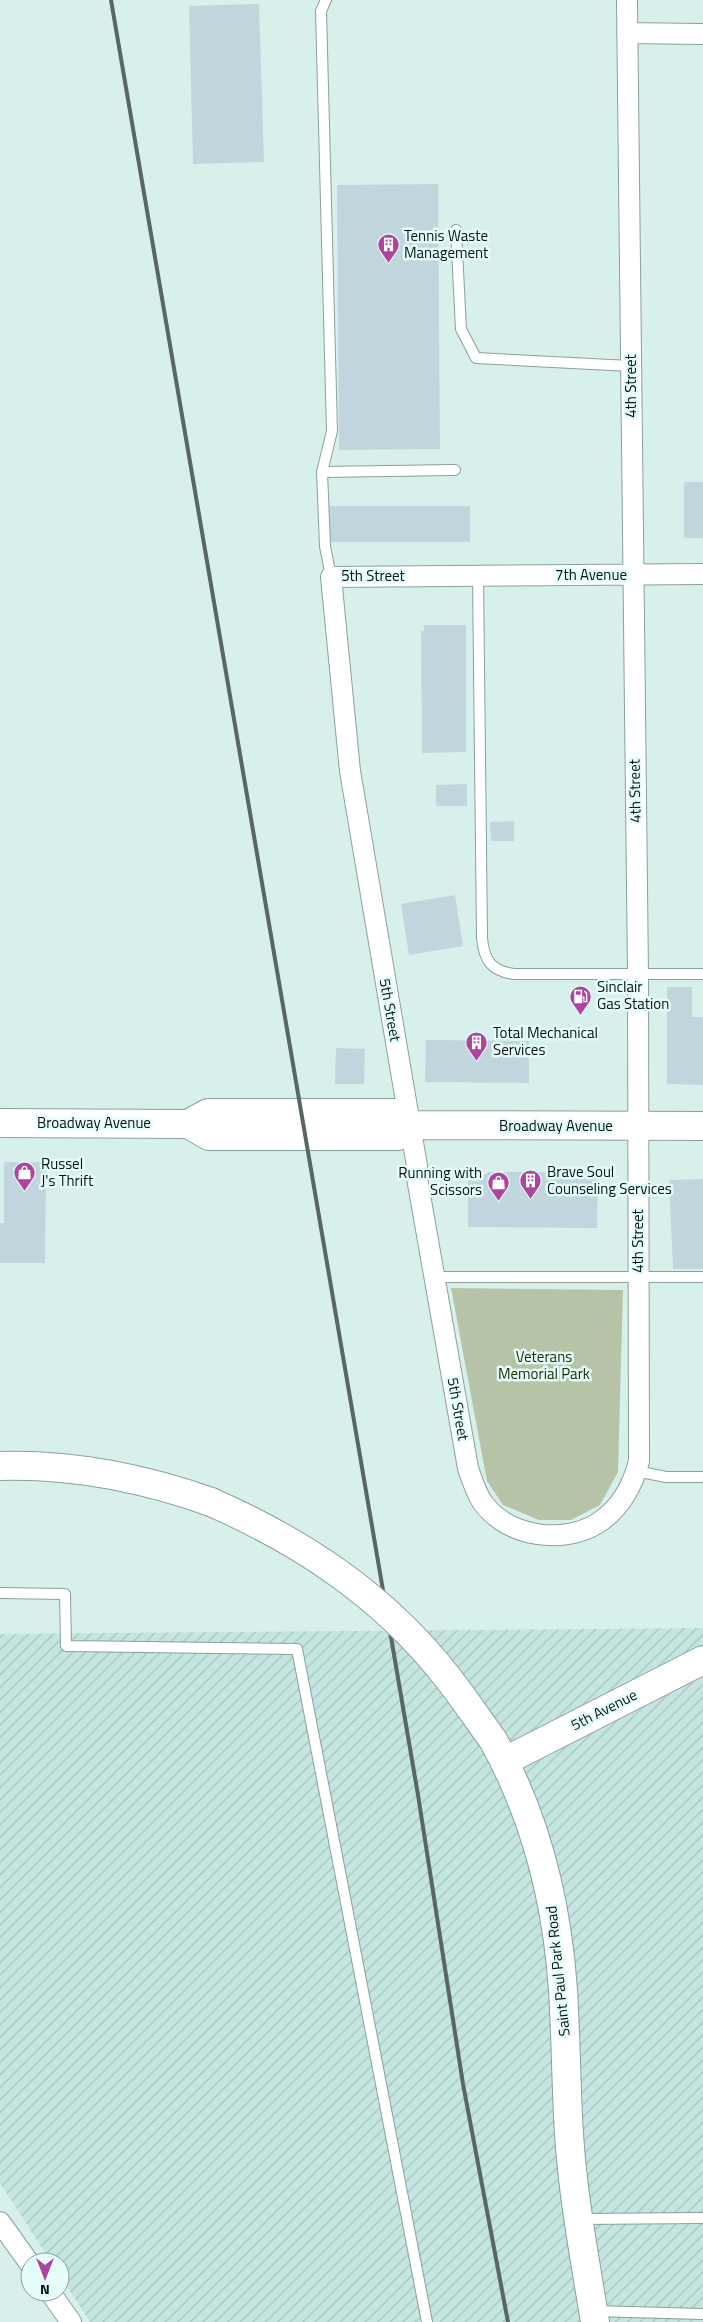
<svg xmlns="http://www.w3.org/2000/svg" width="703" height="2322" viewBox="0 0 703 2322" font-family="'Titillium Web',sans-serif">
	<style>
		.industrial { fill: url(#industrial-furrows) }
		.park { fill: #b7c3a6 }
		.building { fill: #c0d6dc }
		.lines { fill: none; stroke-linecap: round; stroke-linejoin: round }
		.lane-casing { stroke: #8aa09d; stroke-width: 12 }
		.street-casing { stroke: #8aa09d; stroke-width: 22 }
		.secondary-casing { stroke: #8aa09d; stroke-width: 30 }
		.lane { stroke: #fff; stroke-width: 10 }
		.street { stroke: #fff; stroke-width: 20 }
		.secondary { stroke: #fff; stroke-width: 28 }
		.rail { stroke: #586764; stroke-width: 4 }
		.secondary-bridge-casing { stroke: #8aa09d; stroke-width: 30; stroke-linecap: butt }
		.secondary-bridge { stroke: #fff; stroke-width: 28 }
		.labels { text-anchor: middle; stroke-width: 5; stroke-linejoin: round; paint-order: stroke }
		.poi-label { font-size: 15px; fill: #091210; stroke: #e5fdfa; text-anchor: start }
		.street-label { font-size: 15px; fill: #091210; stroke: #e5fdfa }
		.park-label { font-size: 15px; fill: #202f00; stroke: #e5fdfa }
	</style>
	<defs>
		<pattern id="industrial-furrows" width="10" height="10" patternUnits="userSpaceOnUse" patternTransform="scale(1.25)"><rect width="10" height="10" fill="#c4e5e0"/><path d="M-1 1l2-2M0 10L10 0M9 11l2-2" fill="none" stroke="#a7c3bf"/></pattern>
	</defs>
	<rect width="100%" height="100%" fill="#d8f0ec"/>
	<!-- industrial -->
	<path class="industrial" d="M703 1628V2322H90L60 2275V2262H51L0 2183V1634Z"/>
	<!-- park -->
	<path class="park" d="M451 1288 623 1290 618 1472 600 1505 571 1520H539L503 1505 487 1481Z"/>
	<!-- building -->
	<path class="building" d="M259 4 264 162 193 164 189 6Z
		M438 184 440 449 339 450 337 185Z
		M684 482H703V538H684Z
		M328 506H470V542H328Z
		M424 625H466V752L422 753 421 631H424Z
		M467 784V806H436V785Z
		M514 821V841H491L490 822Z
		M455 895 463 946 409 955 401 904Z
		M667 987H692V1017H703V1085L667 1084Z
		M426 1040 529 1041V1083L425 1082Z
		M336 1048 365 1049 364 1084H335Z
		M4 1162H46L45 1263H0V1223H4Z
		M488 1172H598L597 1228 468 1227V1174H487Z
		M703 1179V1269H673L669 1180Z"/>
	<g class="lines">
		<defs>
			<path id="lane" d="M456 230 461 329 476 358 631 366
				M322 472 332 431 321 11 326 0
				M478 576 482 938C484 961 492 971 514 974H703
				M331 577 325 546 322 472 455 470
				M434 1277H703
				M636 1471 666 1477H703
				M0 1593 65 1594 66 1646 297 1649 427 2322
				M580 2219 703 2218
				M594 2311 703 2314"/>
			<path id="street" d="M627 0 638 975 639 1461C633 1485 620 1509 598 1523 563 1545 508 1537 483 1503 476 1493 472 1480 468 1468L417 1178V1166L350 771 331 577 703 574
				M627 33 703 34
				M0 2222 30 2264
				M50 2292 71 2322"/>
			<path id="secondary" d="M0 1123 188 1124 209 1136H398L410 1125
				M188 1124 208 1113H396L410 1125 703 1126
				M0 1466C72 1464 143 1478 211 1502
				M493 1740C536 1817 557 1903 563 1990 566 2038 566 2086 569 2134 573 2197 585 2260 595 2322
				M505 1761 703 1660"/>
		</defs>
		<!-- lane casing -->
		<use href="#lane" class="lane-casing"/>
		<!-- street casing -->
		<use href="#street" class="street-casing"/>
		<!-- secondary casing -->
		<use href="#secondary" class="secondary-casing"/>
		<!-- lane -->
		<use href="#lane" class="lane"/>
		<!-- street -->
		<use href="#street" class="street"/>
		<!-- secondary -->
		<use href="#secondary" class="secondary"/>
		<!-- rail -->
		<path class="rail" d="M111 0 418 1795 463 2084 508 2322"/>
		<defs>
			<path id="secondary-bridge" d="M211 1502C302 1542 382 1595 444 1673 461 1694 477 1718 493 1740"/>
		</defs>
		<!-- secondary-bridge casing -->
		<use href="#secondary-bridge" class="secondary-bridge-casing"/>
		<!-- secondary-bridge -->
		<use href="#secondary-bridge" class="secondary-bridge"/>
	</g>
	<!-- icons -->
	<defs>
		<symbol id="building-pin" viewBox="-11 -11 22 30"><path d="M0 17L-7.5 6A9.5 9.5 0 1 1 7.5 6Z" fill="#b042a0" stroke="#e5fdfa"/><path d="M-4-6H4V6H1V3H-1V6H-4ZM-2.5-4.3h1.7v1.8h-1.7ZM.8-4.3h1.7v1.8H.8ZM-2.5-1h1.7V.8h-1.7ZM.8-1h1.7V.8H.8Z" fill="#fff"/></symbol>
		<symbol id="fuel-pin" viewBox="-11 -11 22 30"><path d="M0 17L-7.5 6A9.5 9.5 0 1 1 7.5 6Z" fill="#b042a0" stroke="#e5fdfa"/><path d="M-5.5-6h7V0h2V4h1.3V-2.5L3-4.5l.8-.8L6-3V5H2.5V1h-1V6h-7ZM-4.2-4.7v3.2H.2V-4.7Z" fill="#fff"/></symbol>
		<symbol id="shop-pin" viewBox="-11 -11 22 30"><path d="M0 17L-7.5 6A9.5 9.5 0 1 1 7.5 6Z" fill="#b042a0" stroke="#e5fdfa"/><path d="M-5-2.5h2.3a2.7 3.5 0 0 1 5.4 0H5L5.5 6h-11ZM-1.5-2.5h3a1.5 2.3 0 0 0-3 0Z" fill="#fff"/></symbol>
	</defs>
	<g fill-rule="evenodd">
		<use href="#building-pin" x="376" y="232" width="25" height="34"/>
		<use href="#fuel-pin" x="568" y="984" width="25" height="34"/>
		<use href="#building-pin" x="464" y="1030" width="25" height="34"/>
		<use href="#shop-pin" x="12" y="1160" width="25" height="34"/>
		<use href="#building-pin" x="518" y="1168" width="25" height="34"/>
		<use href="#shop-pin" x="486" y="1170" width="25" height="34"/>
	</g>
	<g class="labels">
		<!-- poi labels -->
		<g class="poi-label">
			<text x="404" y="241">Tennis Waste<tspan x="404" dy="17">Management</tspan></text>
			<text x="597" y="992">Sinclair<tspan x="597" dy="17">Gas Station</tspan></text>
			<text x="493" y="1038">Total Mechanical<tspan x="493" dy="17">Services</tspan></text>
			<text x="41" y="1169">Russel<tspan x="41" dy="17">J's Thrift</tspan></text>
			<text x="547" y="1177">Brave Soul<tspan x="547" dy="17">Counseling Services</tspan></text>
			<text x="482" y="1178" text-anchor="end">Running with<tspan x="482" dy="17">Scissors</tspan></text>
		</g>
		<!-- street labels -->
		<g class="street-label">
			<text transform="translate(631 386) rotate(-90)" y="5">4th Street</text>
			<text x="591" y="580">7th Avenue</text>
			<text x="373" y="581">5th Street</text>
			<text transform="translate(635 791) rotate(-91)" y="5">4th Street</text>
			<text transform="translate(390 1010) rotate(80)" y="5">5th Street</text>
			<text x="94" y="1128">Broadway Avenue</text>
			<text x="556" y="1131">Broadway Avenue</text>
			<text transform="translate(638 1241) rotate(-90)" y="5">4th Street</text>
			<text transform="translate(458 1409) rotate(80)" y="5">5th Street</text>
			<text transform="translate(604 1710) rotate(-27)" y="5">5th Avenue</text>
			<text transform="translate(558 1971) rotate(-96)" y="5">Saint Paul Park Road</text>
		</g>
		<!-- park labels -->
		<g class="park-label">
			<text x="544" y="1362">Veterans<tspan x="544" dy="17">Memorial Park</tspan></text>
		</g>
	</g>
	<!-- north arrow -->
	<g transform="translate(45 2277) rotate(180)"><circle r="24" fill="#e5fdfa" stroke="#8d9f9c"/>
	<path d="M0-4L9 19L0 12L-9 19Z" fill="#b042a0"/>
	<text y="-8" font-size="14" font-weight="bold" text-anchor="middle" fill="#091210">N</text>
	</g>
</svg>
